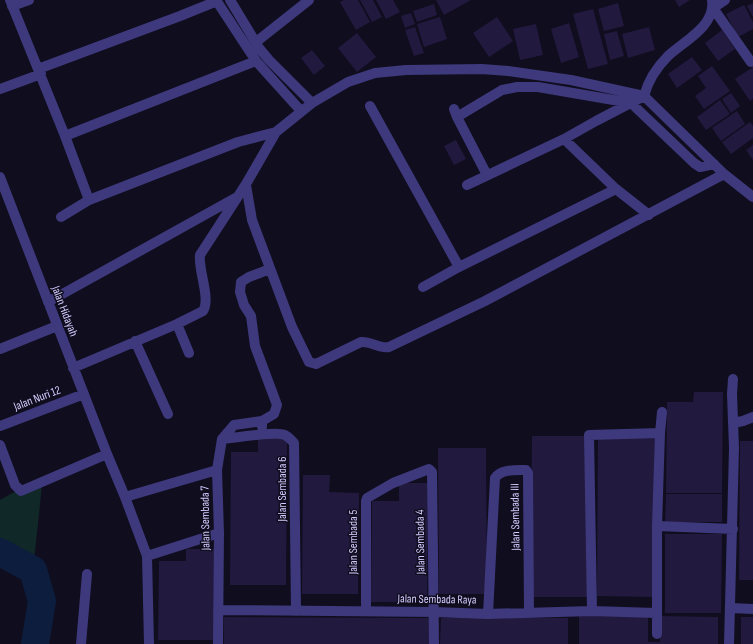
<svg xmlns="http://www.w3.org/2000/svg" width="753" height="644" viewBox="0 0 753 644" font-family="'Sofia Sans Condensed',sans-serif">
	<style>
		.green { fill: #102827 }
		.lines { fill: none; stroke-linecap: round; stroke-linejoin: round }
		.river { stroke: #0c1d3d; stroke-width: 28 }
		.building { fill: #22193e }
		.minor { stroke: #3d397c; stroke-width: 10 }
		.labels { text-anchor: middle; stroke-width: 3; stroke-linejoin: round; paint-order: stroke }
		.street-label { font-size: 12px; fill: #d2cbfd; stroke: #100d1e }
	</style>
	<rect width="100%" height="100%" fill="#100d1e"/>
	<!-- green -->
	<path class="green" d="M43 476 33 570 0 552V500Z"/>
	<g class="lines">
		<!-- river -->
		<path class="river" d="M0 552 33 570 42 601 35 644"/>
	</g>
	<!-- building -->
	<path class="building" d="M344 0H358L370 22 356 30 340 2Z
		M360 0H373L382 17 372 22Z
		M376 0H393L400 12 386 19Z
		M436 0H471L444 15Z
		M675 0H690L679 7Z
		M618 3 624 26 604 31 598 9Z
		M753 3V17L747 6Z
		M434 4 437 15 417 22 413 11Z
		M744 5 753 22V29L738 37 726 14Z
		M593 9 608 64 588 69 573 14Z
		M411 13 415 24 405 28 401 16Z
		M440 17 447 39 424 47 417 24Z
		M497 17 513 41 489 57 473 33Z
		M569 23 579 57 561 63 551 29Z
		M536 24 543 55 520 60 513 29Z
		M415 27 424 53 414 56 405 30Z
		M649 27 655 50 628 58 622 34Z
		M722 30 735 49 718 61 705 43Z
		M617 31 624 56 610 60 604 34Z
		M357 33 376 57 357 72 338 48Z
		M312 50 325 66 314 75 301 58Z
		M692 57 702 70 677 88 668 74Z
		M712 66 730 91 704 109 695 96 706 88 698 76Z
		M753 67V99L750 101 735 79Z
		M731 93 740 106 731 113 722 99Z
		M720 100 730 114 706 130 697 117Z
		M737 111 745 124 721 141 712 128Z
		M750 122 753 126V138L731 154 722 142Z
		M456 140 466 159 454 165 444 146Z
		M753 145V160L746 150Z
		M694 392H723L722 493H666L667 402H693Z
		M598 435H655L653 597 597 596Z
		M532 436H588L587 597H530Z
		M258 439H287L286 585H230L231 452H258Z
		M740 441H753V580H739Z
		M438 448H486L487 594H439Z
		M303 475H330L329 492 359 493 358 594H302Z
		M399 483H428L427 602H371L372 501H399Z
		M666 494H722V522H665Z
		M665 534H722L721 613H665Z
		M186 549H216L215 640H158L159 561H186Z
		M579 616H648V642H660V616L718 617V644H579Z
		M224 617 429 618V644H224Z
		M741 617H753V644H741Z
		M441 618H568V644H440Z"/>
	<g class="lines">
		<!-- minor -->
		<path class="minor" d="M10 0 65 136 89 200
			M216 0 256 61 301 111
			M230 0 259 48 269 60 312 103
			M725 0 713 8 751 62
			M12 6 29 0
			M256 42 309 0
			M38 69 180 16 217 1
			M0 89 41 74
			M370 106 459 267
			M454 109 457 117 487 175
			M457 117 502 90 517 87H538L631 103 694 163 700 167 714 164
			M65 136 256 61
			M564 139 616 189 649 215
			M0 177 107 454 125 497 147 556 149 644
			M246 185 252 220 292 327 309 362 316 364 361 342C371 341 379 349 389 347L485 301 724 174
			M467 185 564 139 596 121 644 96C648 81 657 67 668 56 684 41 716 26 712 0
			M61 217 89 200 238 142 276 132
			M423 287 459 267 616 189
			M48 302 237 197
			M177 324 189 353
			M135 341 168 414
			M0 349 57 326
			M73 368 177 324 203 311C211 299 198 270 200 255L246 184 276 132 312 103 348 82 375 73 406 70 482 69 508 71 571 80 644 96 724 174 753 197
			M733 423 743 421 753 417
			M0 426 84 394
			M262 427V421L274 414 277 405 255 346 251 316 244 305 240 292 241 282 249 277 270 269
			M222 439C234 438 276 431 285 435 289 437 291 440 294 443L296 611
			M0 445 15 485 21 491 107 454
			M125 497 217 470
			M657 526 733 529
			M147 556 219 533
			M730 608 753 609
			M218 610 434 612 488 614 592 611 656 613
			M366 611V501L367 498 393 483 429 469 432 472 434 644
			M592 611 589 435 660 433
			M488 614 495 478C501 469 516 470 526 470L528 473 529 613
			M657 634V526L660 433 662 412
			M81 644 87 574
			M218 644 219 533 217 470 222 439 234 425 262 421
			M729 644 734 448 732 394 733 379"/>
	</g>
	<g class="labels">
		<!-- street labels -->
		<g class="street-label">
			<text transform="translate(65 311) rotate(69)" y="4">Jalan Hidayah</text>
			<text transform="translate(37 398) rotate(-21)" y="4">Jalan Nuri 12</text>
			<text transform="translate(282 489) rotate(-90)" y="4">Jalan Sembada 6</text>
			<text transform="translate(515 517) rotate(-91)" y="4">Jalan Sembada III</text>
			<text transform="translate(205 518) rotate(-91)" y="4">Jalan Sembada 7</text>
			<text transform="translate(353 542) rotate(-90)" y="4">Jalan Sembada 5</text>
			<text transform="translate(420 542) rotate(-91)" y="4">Jalan Sembada 4</text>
			<text transform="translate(437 599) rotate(1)" y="4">Jalan Sembada Raya</text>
		</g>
	</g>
</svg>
